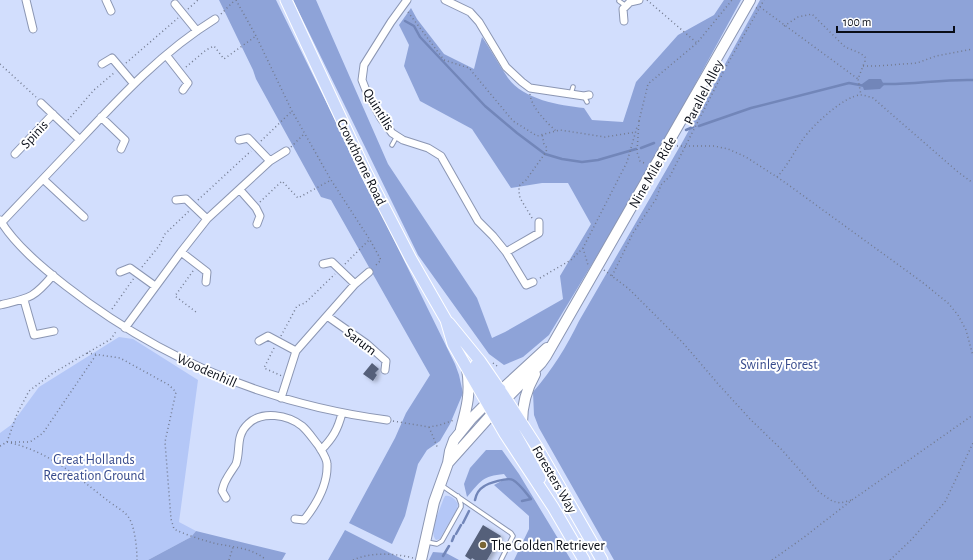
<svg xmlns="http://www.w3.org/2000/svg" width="973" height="560" viewBox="0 0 973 560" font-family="'Alegreya Sans',sans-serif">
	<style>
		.green { fill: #b4c7f7 }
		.forest { fill: #8ea3d8 }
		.water { fill: #7286b9 }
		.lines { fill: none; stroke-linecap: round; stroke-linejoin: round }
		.stream { stroke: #7286b9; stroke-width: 2.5 }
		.building { fill: #55607a; filter: url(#shadow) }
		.lane-casing { stroke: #8b96b3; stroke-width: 5.5 }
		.street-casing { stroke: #8b96b3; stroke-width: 9 }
		.secondary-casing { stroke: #8b96b3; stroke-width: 12 }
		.primary-casing { stroke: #fff; stroke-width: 13 }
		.path { stroke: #737b90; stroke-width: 1.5; stroke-dasharray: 1 3; stroke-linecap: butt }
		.lane { stroke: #fff; stroke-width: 3.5 }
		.street { stroke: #fff; stroke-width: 7 }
		.secondary { stroke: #fff; stroke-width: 10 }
		.primary { stroke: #cbd9fb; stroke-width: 11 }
		.poi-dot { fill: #7a6635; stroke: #fff; stroke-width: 1.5 }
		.labels { text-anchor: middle; stroke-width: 4; stroke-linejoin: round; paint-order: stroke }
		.street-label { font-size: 14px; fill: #090d17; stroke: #fff }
		.park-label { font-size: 14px; fill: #364a8c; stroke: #fff }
		.poi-label { font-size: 14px; fill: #090d17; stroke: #fff; text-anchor: start }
	</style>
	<defs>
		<filter id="shadow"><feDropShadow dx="3" dy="2" stdDeviation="2" flood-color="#0004"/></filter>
	</defs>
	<rect width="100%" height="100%" fill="#d2defd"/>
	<!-- green -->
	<path class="green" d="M119 337 133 339 198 380 179 522 196 531 191 537 148 560H0V433L11 425 39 387Z
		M445 496C451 495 455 499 458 504L457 509 442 535 440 539 436 540C428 532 440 510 443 500Z"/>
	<!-- forest -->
	<path class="forest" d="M219 0H276L455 364 459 375 463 393 450 424 440 441 427 450 418 464 405 516 392 544 349 523 395 438 406 413 430 375 331 200 321 197 256 79 253 70Z
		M293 0H316L388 164 477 298 492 338 505 332 563 299 560 276 591 224 568 183H542L511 188 472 129 420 101 404 66 409 45 399 25 411 8 417 19 444 54 474 69 482 37C491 50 499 65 508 78 524 100 559 105 584 108L592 120 623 122 636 82 678 35 714 15 724 0H741L679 114 603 246 549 335 523 357 504 365 489 354 418 255Z
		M760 0H973V560H614L539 428 534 415 533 392C552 370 567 346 579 321L683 141Z
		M486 450H502L519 474 571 560H514L529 529V516L494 485 507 478 504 474C482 476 481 481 467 497L464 484 470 468Z
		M345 530 404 560H328Z
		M196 531 286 553 282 560H148L191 537Z
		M433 552 446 553 459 560H429Z"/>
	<!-- water -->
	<path class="water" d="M869 79H881L884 85 880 89 864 90 862 84Z"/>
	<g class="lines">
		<!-- stream -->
		<path class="stream" d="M405 21 414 26 420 37 485 106 517 133 545 154 562 159 582 162 598 160 636 149
			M882 84C912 85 942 79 973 80
			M699 126 751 108 849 83 865 86
			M686 130 693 127
			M641 148 654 143
			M475 500C476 495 478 490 483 487 488 483 508 477 513 480 520 484 526 493 531 499L522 501
			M463 523 469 511
			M456 534 461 525
			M452 541 454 536
			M443 556 449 546"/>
	</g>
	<!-- building -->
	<path class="building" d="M372 363 379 369 375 373 377 375 373 381 363 374Z
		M483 525 501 536 487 560H475L472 558 471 560 465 556Z"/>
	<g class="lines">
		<defs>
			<path id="lane" d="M619 1 626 6
				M571 94 573 87
				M584 96 587 102
				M392 145 397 136
				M441 485 511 533 513 536 501 560
				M427 542 437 544 442 541 461 507V504L458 496"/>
			<path id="street" d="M26 0 33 29
				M106 0 111 11
				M407 0 391 22 364 65 362 80 367 93 381 118 392 133 403 140 428 148 441 156 478 221 493 236 506 252 526 285 533 282
				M445 0 470 12 479 22 506 67 522 82 530 88 584 96 589 95
				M175 4 197 31
				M624 21 623 9 630 2 639 0
				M166 55 188 83 183 90
				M102 64 112 58 134 84
				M41 103 80 140
				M101 117 125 140 121 149
				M239 140 248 138 270 161
				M15 154 53 114
				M43 179 84 217
				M240 190 256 208 260 216 257 224
				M176 200 186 199 207 219
				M0 220C15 245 43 268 66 286 161 360 267 404 387 420
				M2 222C28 195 53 168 79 141 121 96 163 51 215 19
				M181 252 207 272 206 282
				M506 252 539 233V222
				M323 264 332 262 355 284
				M120 272 130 268 155 286
				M24 300 34 335 54 331
				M0 305C29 298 33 299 53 275
				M327 316 367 344 386 361 385 370
				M125 328 181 252 207 219 270 161 286 151
				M259 341 268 336 296 351
				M281 398 296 351 355 284 369 272
				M321 450C333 438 338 429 342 413
				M226 498 222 491C223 487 224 483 226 480 229 474 233 469 236 464 241 450 235 436 248 424 262 410 288 415 302 426 308 431 313 439 318 445 321 450 327 458 327 464 328 484 316 505 304 520L295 519"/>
			<path id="secondary" d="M522 423C522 405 526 390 535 374
				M461 429C467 407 471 392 467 369
				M448 463 500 405 541 363 546 356 750 0
				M421 560 434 502 448 463 450 451 454 440 471 419 487 403 547 348"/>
			<path id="primary" d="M286 0 366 172 411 259 446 320 453 344 505 434 553 507 584 560
				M449 323 480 361 506 399 537 447 602 560
				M476 365 490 391 495 405
				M500 389 498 398 503 412 540 478"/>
		</defs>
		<!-- lane casing -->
		<use href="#lane" class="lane-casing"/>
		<!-- street casing -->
		<use href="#street" class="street-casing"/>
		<!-- secondary casing -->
		<use href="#secondary" class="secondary-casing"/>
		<!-- primary casing -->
		<use href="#primary" class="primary-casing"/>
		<!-- path -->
		<path class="path" d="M236 0 256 36 292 111 331 180 370 240 381 260 374 267
			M647 0 697 43
			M756 8 760 7 858 79
			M188 9 198 0
			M408 12 444 60 469 68 513 121 537 136 560 130 605 137 636 132
			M221 14 235 0
			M784 26 798 17 812 14 845 47 860 53 865 57V61L858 79 861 95
			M126 63 178 18
			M0 64 36 97
			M863 66H877L917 63 936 56 973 49
			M186 67 206 50 214 46 224 59 256 36
			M530 94C531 107 547 123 556 131
			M68 120 94 90 114 73
			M639 121 637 152 640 161 646 164
			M639 121 648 84 697 43 732 0
			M261 141 292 111
			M677 146H714L728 149 746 157 783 181 922 282 948 303 958 315 966 330 973 356
			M291 147 305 133
			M777 177C788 165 794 152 803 139 812 126 845 95 861 95 865 95 869 97 873 98L958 172 973 183
			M198 200 251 151
			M260 202 282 181 298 198 331 180
			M532 218 520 198 519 192V186L526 180 546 152 547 148 544 144 542 134
			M583 248 588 265
			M345 264 369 240
			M142 267 159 246 165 234 189 211
			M604 270 629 289 684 344 719 385 751 420 782 450 819 492 832 501 840 503 852 500
			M193 271 175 296 196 312
			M612 276 633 233 656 199 661 185 670 176 727 65 764 0
			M540 278 571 260 583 248 627 162 637 127
			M112 309 134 278
			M281 336 297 306 305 303 335 274
			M274 348 264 368 282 376
			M87 353 120 358 169 385 176 392 165 442 171 519 174 529C186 535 200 539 213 543 230 547 252 547 266 560
			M493 363 497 366 495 368
			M393 421 429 427 440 425 454 420
			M429 427 438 449
			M7 442C48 451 75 475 107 500 113 505 126 512 129 518 135 527 137 549 137 560
			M11 442H30L43 433 96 355
			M0 446 7 442 17 414 29 391 53 373 111 339 117 330
			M229 560 233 547
			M353 560C372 552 393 553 413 558
			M772 560 803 538 852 500 973 415
			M890 560 911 540 945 502 973 443"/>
		<!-- lane -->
		<use href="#lane" class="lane"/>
		<!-- street -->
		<use href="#street" class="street"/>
		<!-- secondary -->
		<use href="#secondary" class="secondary"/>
		<!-- primary -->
		<use href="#primary" class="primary"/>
	</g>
	<!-- markers -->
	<circle class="poi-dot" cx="483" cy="545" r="4"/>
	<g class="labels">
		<!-- street labels -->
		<g class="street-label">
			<text transform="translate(703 92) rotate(-63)" y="5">Parallel Alley</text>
			<text transform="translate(379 109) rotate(58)" y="5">Quintilis</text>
			<text transform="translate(34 134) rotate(-47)" y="5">Spinis</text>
			<text transform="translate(362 162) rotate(64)" y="5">Crowthorne Road</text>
			<text transform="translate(652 172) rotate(-60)" y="5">Nine Mile Ride</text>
			<text transform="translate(361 341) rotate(37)" y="5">Sarum</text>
			<text transform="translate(207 370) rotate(24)" y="5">Woodenhill</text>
			<text transform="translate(555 479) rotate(60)" y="5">Foresters Way</text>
		</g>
		<!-- park labels -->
		<g class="park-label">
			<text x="779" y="369">Swinley Forest</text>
			<text x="94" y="464">Great Hollands<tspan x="94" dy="16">Recreation Ground</tspan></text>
		</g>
		<!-- poi labels -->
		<g class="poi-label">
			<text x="491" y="550">The Golden Retriever</text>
		</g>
	</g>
	<!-- scale -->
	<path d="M837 26v6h117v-6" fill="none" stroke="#090d17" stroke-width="2"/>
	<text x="843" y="26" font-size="12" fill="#090d17" stroke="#ffffff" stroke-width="3" paint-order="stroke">100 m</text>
</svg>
